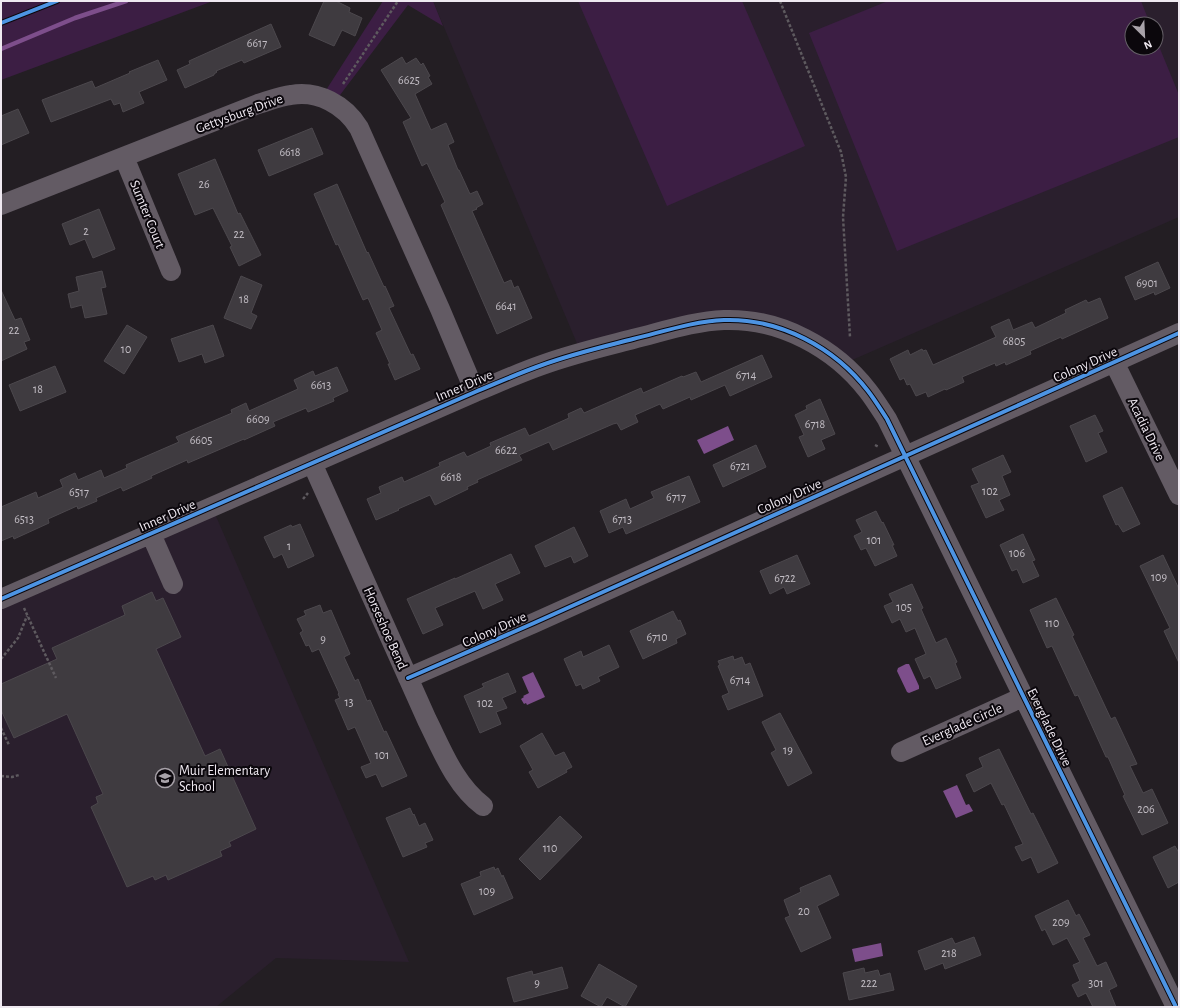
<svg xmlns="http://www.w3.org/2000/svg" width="1180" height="1008" viewBox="0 0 1180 1008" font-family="'Alegreya Sans',sans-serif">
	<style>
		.built { fill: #2a1f2d; fill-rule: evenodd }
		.green { fill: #3c1e44 }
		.water { fill: #7d4e8b }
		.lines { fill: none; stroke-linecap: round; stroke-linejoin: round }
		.stream { stroke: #7d4e8b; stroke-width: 4.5 }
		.building { fill: #3f3b40; stroke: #4c484d }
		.path { stroke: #5e5a5f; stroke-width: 2.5; stroke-dasharray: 3 2; stroke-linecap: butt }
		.minor { stroke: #635b64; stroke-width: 20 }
		.cycleway-casing { stroke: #0b070c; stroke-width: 6 }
		.cycleway { stroke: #4d94e3; stroke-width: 4 }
		.labels { text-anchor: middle; stroke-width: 4; stroke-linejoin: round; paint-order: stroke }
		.number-label { font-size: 12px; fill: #c3bec5 }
		.street-label { font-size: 14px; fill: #efe9f1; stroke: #0b070c }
		.poi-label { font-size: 14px; fill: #efe9f1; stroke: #0b070c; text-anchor: start }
	</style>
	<rect width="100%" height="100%" fill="#231e23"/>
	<!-- built -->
	<path class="built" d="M433 1H1179V217L843 364 746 321 581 353ZM1132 24H1156V48H1132Z
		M212 507 409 962 276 958 216 1007H1V599Z"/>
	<!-- green -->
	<path class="green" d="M1 1H213L1 80Z
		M383 1H433L443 26 408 5 334 103 321 98Z
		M578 1H742L805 146 667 206Z
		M888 1H1141L1150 24H1132V48H1156V39L1179 95V137L897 251 809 33Z"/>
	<!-- water -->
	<path class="water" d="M728 426 734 440 704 454 697 440Z
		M906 664H909L919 686V689L909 693 907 692 897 671 898 668Z
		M533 672 545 697 527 705 526 703 524 704 521 699 524 697 523 696 529 693 522 677Z
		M957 785 966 805 969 804 973 811 956 818 943 791Z
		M881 943 883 956 855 962 852 949Z"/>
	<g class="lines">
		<!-- stream -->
		<path class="stream" d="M1 49 75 18 126 1"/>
	</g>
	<!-- building -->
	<path class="building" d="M324 1H336L350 8 349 12 362 18 355 36 342 30 334 46 309 35Z
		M271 24 281 47 244 63 242 60 216 71 217 72 214 74V75L185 88 177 70 190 64 189 61Z
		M402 57 406 64 416 58 421 65 423 63 430 76 428 77 432 84 415 94 431 130 446 123 454 142 448 145 458 170H459L470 194 477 191 483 204 476 208 477 209 472 211 504 283 511 280 514 288 518 286 532 318 497 334 441 205 445 202 427 163 422 166 403 122 411 118 381 70Z
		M158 60 167 80 139 92 144 103 123 112 120 103 114 105 111 99 51 122 42 100 92 81 95 88 130 73 129 72Z
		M18 109 29 133 1 145V116Z
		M312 128 323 154 269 176 258 150Z
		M215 159 238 214 240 213 261 255 239 266 230 247 232 246 213 208 195 215 178 174Z
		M337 184 367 253 368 252 384 287 385 286 394 306 389 308 411 355 413 354 420 369 395 380 388 364H390L376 333 382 330 368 298 363 300 338 244 336 245 314 194Z
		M99 209 115 249 93 258 85 239 70 245 62 224Z
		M1158 262 1170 288 1155 295 1154 292 1135 300 1125 277Z
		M102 271 106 287 101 288 107 314 85 318 82 305 71 308 68 294 79 291 76 277Z
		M241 276 262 285 251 313 257 316 251 329 224 318Z
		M1 290 15 320 21 318 30 340 24 342 27 349 1 361Z
		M1100 298 1108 318 1062 339 1061 337 1030 351 1031 354 1006 365 1005 362 996 366 995 363 962 377 964 382 946 390 945 389 928 397 926 392 916 396 910 384 907 385 904 378 900 380 890 359 908 350 910 355 922 349 923 351 926 350 933 365 996 337 991 327 1009 319 1013 330 1032 322 1035 328 1066 313 1065 310 1086 300 1088 303Z
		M127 325 147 337 124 374 104 361Z
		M213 325 224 356 205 363 202 354 179 362 171 339Z
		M762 355 772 377 730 396 725 385 691 400 690 397 663 409 660 404 635 415 638 422 621 430 617 423 613 424 553 450 549 442 519 455 522 460 477 480 478 482 467 487 468 489 435 505 430 495 398 509 399 510 376 520 367 499 381 493 379 487 402 477 404 482 440 466 439 463 464 452 467 457 491 446 490 443 525 428 529 436 569 418 568 414 581 408 584 413 641 388 643 393 682 376 683 377 696 372 701 382Z
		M55 366 66 392 20 411 9 385Z
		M337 367 348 391 333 398 334 401 308 412 306 408 273 422 275 426 244 440V439L188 463 187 460 151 476 152 478 123 491 121 487 96 498 97 501 78 509 77 506 48 519 49 523 14 539 13 536 1 541V507L36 492 38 498 63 487 60 480 75 473 78 480 101 470 104 478 127 468 126 465 179 442 176 437 232 413 231 410 246 403 249 411 298 389 294 380 313 371 315 376Z
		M820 399 835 434 821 440 825 449 808 457 799 437 804 435 795 415 807 409 806 406Z
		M1095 415 1103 431 1098 433 1107 452 1086 462 1070 426Z
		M756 445 766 467 723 487 713 465Z
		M1003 455 1011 472 1002 476 1010 495 999 500 1004 510 986 518 971 486 979 483 972 469Z
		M689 476 700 502 626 534 623 527 609 533 600 511 626 499 630 509 654 498 651 492Z
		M1122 487 1140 524 1123 532 1118 524 1116 525 1103 496Z
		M876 511 882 523 883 522 894 545H892L897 556 875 566 866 548 861 550 854 536 862 532 856 520Z
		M300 524 314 556 288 568 282 554 274 558 264 537 291 525 292 527Z
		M574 527 588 556 574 563 571 556 545 567 535 546Z
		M1023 534 1035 560 1032 561 1039 576 1023 583 1017 569 1012 571 1000 545Z
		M511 554 520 573 495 584 503 600 483 609 475 591 435 608 443 625 423 634 407 599 455 578V579Z
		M797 555 810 584 787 594 784 587 770 594 760 571Z
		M1163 555 1179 589V663L1164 631 1170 628 1140 566Z
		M912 584 923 608 921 609 936 643 946 638 957 662 955 663 961 678 936 689 930 676 924 679 915 659 926 654 915 628 906 632 900 619 892 623 884 606 893 602 889 594Z
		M152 592 156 601 163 598 181 637 156 649 205 756 220 749 256 829 229 842 231 846 220 851 222 856 168 880 166 875 155 880 153 876 127 887 91 807 98 803 96 797 103 794 67 714 14 738 1 710V684L57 659 52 648 125 615 122 606Z
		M1056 598 1074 635 1072 636 1111 719 1115 717 1137 764 1130 766 1143 793 1152 789 1168 823 1142 835 1123 796 1125 795 1108 757H1106L1078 695 1075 696 1052 646 1047 648 1030 610Z
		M320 605 323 613 331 610 350 654 344 657 355 681 358 679 367 701 370 700 384 732 386 731 407 776 382 787 376 774 366 778 361 767 371 763 355 727 348 730 335 700 340 698 338 694 339 693 319 649 312 652 309 645 306 646 300 633 303 631 297 619 306 615 304 611Z
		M673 611 678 621 680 620 686 634 676 639 677 643 643 659 630 631Z
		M609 645 619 667 598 677 600 681 583 689 581 684 576 686 564 659 581 651 583 657Z
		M733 656 734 660 742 657 745 665 750 663 763 696 728 710 722 696 729 693 718 666 720 665 718 661Z
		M508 673 516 692 502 698 507 708 496 712 501 724 480 733 464 696 484 687 482 684Z
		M780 713 812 773 788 786 771 753 776 750 762 722Z
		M542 733 555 756 564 752 572 767 566 770 567 772 538 788 529 772 533 770 520 746Z
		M999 749 1031 814 1033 813 1058 863 1038 873 1031 857 1022 861 1015 847 1023 844 1004 804 1002 805 991 783 974 792 966 775 983 767 979 758Z
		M410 808 413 815 414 814 419 826 425 823 433 840 425 843 427 847 403 857 386 818Z
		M560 816 582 837 540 880 519 859Z
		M1175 846 1179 853V882L1168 888 1153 857Z
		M494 867 495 870 498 868 502 877 503 875 513 898 474 915 461 884 481 876 480 872Z
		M830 875 839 895 817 906 831 938 801 952 785 918 790 916 784 900 801 892 800 888Z
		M1068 900 1076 916 1079 914 1090 935 1083 938 1097 966 1106 962 1117 986 1109 990 1116 1007H1093L1086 993 1078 997 1072 985 1080 981 1073 965 1080 962 1067 938 1053 945 1045 929 1042 931 1035 916Z
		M974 937 981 955 945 969 943 963 925 970 918 951 952 938 955 944Z
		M599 964 637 986 625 1007 607 997 601 1007 581 996Z
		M562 967 568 988 514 1002 507 978 532 971 533 975Z
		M864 968 865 973 878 970 880 976 890 973 894 990 849 1000 843 973Z"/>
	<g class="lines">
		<!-- path -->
		<path class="path" d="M780 1 841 152 846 177 843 217 850 337
			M343 84 398 1
			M875 445 879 447
			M303 499 308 493
			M24 608 56 678
			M1 659 18 638 27 616
			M1 728 9 745
			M1 776 12 777 19 775"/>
		<!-- minor -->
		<path class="minor" d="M124 157 171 271
			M1 205 258 104C269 101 280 96 291 95 318 90 345 105 359 128L440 309 475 392
			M1114 362 1179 495
			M312 463 427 720C442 750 455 785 483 806
			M151 534 173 584
			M1 599 475 392C497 383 519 373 542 365 572 354 602 347 633 339 662 332 694 321 724 320 780 318 835 348 868 391 875 400 881 410 887 419L1176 1007
			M408 678 534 623 1179 333
			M901 752 1023 697"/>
		<defs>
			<path id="cycleway" d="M1 23 57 1
				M1 599 475 392C497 383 519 373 542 365 572 354 602 347 633 339 662 332 694 321 724 320 780 318 835 348 868 391 875 400 881 410 887 419L1176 1007
				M408 678 534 623 1179 333"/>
		</defs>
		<!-- cycleway casing -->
		<use href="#cycleway" class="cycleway-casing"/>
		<!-- cycleway -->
		<use href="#cycleway" class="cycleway"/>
	</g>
	<!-- icons -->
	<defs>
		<symbol id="school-ring" viewBox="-11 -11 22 22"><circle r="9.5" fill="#0b070c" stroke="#a8a2a9" stroke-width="1.5"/><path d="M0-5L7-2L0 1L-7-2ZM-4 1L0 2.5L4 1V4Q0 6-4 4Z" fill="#a8a2a9"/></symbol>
	</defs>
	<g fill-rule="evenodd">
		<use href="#school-ring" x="154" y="767" width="22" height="22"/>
	</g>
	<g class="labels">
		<!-- number labels -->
		<g class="number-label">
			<text x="257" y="47">6617</text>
			<text x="409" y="84">6625</text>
			<text x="290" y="156">6618</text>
			<text x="204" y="188">26</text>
			<text x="86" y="235">2</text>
			<text x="239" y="238">22</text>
			<text x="1147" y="287">6901</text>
			<text x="244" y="303">18</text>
			<text x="506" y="310">6641</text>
			<text x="14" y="334">22</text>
			<text x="1014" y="345">6805</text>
			<text x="126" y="353">10</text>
			<text x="746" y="379">6714</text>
			<text x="321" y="389">6613</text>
			<text x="38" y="393">18</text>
			<text x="258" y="423">6609</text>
			<text x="815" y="428">6718</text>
			<text x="201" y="444">6605</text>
			<text x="506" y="454">6622</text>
			<text x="740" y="470">6721</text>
			<text x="451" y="481">6618</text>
			<text x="990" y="495">102</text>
			<text x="79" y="496">6517</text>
			<text x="676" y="501">6717</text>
			<text x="24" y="523">6513</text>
			<text x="622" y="523">6713</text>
			<text x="874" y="544">101</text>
			<text x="289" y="550">1</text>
			<text x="1017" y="557">106</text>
			<text x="1159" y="581">109</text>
			<text x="785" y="582">6722</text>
			<text x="904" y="611">105</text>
			<text x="1052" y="627">110</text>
			<text x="657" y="641">6710</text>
			<text x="323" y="643">9</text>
			<text x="740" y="684">6714</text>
			<text x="349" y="706">13</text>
			<text x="485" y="707">102</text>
			<text x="788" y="754">19</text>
			<text x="382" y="759">101</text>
			<text x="1146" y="813">206</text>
			<text x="550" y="852">110</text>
			<text x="487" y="895">109</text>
			<text x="804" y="915">20</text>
			<text x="1061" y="926">209</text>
			<text x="949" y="957">218</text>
			<text x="537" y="987">9</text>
			<text x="869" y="987">222</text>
			<text x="1096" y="987">301</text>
		</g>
		<!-- street labels -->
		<g class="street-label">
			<text transform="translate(239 113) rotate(-20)" y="5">Gettysburg Drive</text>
			<text transform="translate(148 214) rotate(68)" y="5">Sumter Court</text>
			<text transform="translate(1085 364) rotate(-24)" y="5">Colony Drive</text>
			<text transform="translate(464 385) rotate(-23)" y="5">Inner Drive</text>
			<text transform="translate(1147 429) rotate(64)" y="5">Acadia Drive</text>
			<text transform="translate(789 496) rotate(-24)" y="5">Colony Drive</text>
			<text transform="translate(167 515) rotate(-24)" y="5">Inner Drive</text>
			<text transform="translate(386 628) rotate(66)" y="5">Horseshoe Bend</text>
			<text transform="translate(494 629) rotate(-24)" y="5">Colony Drive</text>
			<text transform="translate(962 724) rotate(-24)" y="5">Everglade Circle</text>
			<text transform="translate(1050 727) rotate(64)" y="5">Everglade Drive</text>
		</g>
		<!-- poi labels -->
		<g class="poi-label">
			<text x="179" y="775">Muir Elementary<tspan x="179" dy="16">School</tspan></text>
		</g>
	</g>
	<!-- border -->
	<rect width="1180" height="1008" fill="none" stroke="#efe9f1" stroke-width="4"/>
	<!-- north arrow -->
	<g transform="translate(1144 36) rotate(156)"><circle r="19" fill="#0b070c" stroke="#666168"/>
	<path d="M0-3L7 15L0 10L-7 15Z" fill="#a8a2a9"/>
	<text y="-6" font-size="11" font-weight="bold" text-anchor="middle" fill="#efe9f1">N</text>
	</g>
</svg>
